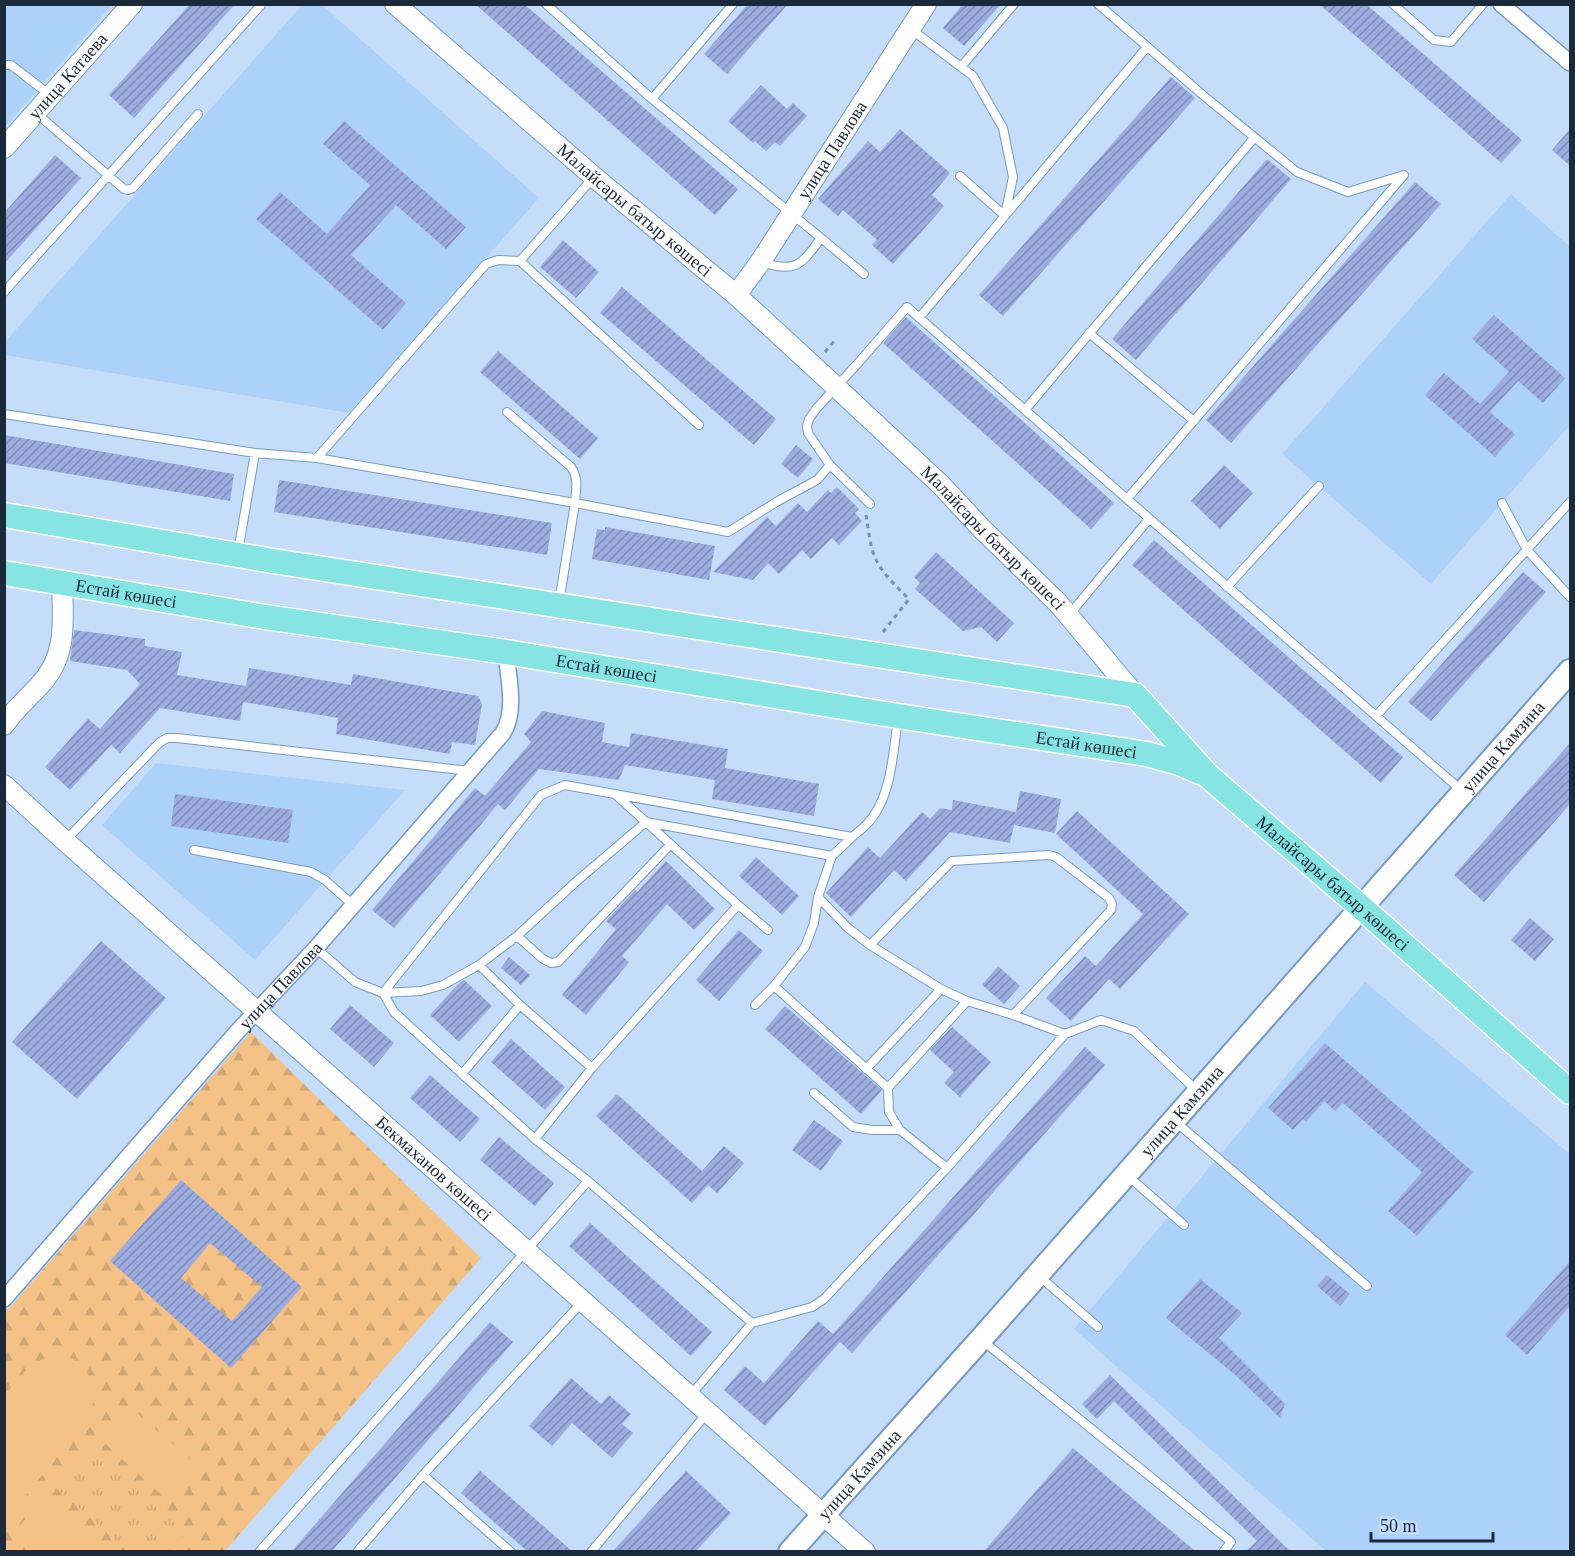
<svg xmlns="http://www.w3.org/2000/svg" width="1575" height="1556" viewBox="0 0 1575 1556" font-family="Georgia,serif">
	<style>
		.built { fill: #add2fa }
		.forest { fill: url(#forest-firs) }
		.park { fill: url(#park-tufts) }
		.pitch { fill: #f4c287 }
		.building { fill: url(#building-hatch); fill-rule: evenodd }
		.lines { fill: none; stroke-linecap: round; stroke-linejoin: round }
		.service-casing { stroke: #749bc5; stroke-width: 10 }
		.minor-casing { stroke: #749bc5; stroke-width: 18 }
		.tertiary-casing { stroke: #749bc5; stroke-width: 22 }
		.secondary-casing { stroke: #749bc5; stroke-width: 26 }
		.primary-casing { stroke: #fff; stroke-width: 27 }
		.path { stroke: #7d91a8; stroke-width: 3; stroke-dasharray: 4.5 4.5; stroke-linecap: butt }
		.service { stroke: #fff; stroke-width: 8 }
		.minor { stroke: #fff; stroke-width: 15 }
		.tertiary { stroke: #fff; stroke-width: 20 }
		.secondary { stroke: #fff; stroke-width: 22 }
		.primary { stroke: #86e5e2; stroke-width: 24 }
		.labels { text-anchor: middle; stroke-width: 4.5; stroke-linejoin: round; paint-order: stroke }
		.street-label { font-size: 18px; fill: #1b2a3b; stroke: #c5ddf8 }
	</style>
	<defs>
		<pattern id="forest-firs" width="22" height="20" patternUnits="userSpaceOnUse" patternTransform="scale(1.5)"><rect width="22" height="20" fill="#f4c287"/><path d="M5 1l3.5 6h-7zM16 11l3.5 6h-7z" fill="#d1a775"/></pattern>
		<pattern id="park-tufts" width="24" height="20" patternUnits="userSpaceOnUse" patternTransform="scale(1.5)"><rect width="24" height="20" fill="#f4c287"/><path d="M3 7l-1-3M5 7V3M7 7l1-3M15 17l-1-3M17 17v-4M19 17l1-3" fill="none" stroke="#d1a775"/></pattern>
		<pattern id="building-hatch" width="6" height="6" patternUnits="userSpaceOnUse" patternTransform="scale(1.5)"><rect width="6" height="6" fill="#9cacdf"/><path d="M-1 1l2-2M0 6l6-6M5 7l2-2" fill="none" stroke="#7e8cb6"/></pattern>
	</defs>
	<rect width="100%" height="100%" fill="#c5ddf8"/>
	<!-- built -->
	<path class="built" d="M4 5H112L5 127H4Z
		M302 5H322L539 198 349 413 5 355V342Z
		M1511 194 1570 247V425L1431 584 1282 454Z
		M156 763 405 790 255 960 102 825Z
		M1365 982 1570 1154V1551H1326L1074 1329Z"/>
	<!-- forest -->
	<path class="forest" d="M251 1032 481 1258 225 1551 5 1552V1313Z"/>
	<!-- park -->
	<path class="park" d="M91 1448 186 1533 170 1551H128L56 1488Z"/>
	<!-- pitch -->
	<path class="pitch" d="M53 1356 72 1358 87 1371 94 1393 91 1415 5 1521V1395L31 1364Z
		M129 1406 196 1464 166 1499 99 1438Z
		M46 1494 105 1544 98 1551H45L17 1529Z"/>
	<!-- building -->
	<path class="building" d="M190 4H235L134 118 109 95Z
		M475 4H524L738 189 715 215Z
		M748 4H788L727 74 704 54Z
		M963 4H1001L964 46 943 28Z
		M1319 4H1366L1522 140 1501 163Z
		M1171 77 1195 98 1003 316 979 295Z
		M761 85 787 109 793 103 807 116 780 146 775 142 766 151 755 141 753 143 728 121Z
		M344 121 466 227 446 249 396 205 351 255 406 303 383 330 256 219 280 192 327 234 370 185 323 144Z
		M900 129 950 173 932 195 944 206 893 264 872 245 877 240 843 210 838 216 818 199 868 141 880 152Z
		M1570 129V166L1552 150Z
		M55 155 81 178 4 264V213Z
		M1267 159 1291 179 1136 360 1112 339Z
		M1415 182 1441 204 1231 443 1206 420Z
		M563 240 599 272 576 298 540 267Z
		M622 287 776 419 754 445 600 313Z
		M1494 315 1565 378 1543 403 1518 381 1490 412 1515 434 1495 457 1425 395 1444 373 1480 404 1509 372 1472 339Z
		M906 317 1114 503 1091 529 883 343Z
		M498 351 598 438 580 459 480 372Z
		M4 435 234 474 230 501 4 463Z
		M796 445 813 459 798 478 781 464Z
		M1224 465 1253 493 1220 529 1191 501Z
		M279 480 552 523 547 555 274 512Z
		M837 487 859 509 855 513 862 521 839 545 832 538 811 559 802 550 779 574 768 563 753 580 713 572 767 517 776 526 798 503 807 512 828 490 831 493Z
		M605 527 715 546 709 580 592 559 597 529 605 530Z
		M1154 540 1403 757 1381 783 1132 565Z
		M936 552 1014 623 997 642 981 627 963 631 915 589 920 583 914 577Z
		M1523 572 1546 592 1431 721 1408 702Z
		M74 630 145 639V646L182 652 177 675 246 686 249 668 351 685 353 674 478 696 482 704 475 745 452 742 450 754 336 734 338 718 243 702 240 721 160 708 120 753 111 745 70 790 45 767 88 719 100 729 140 684 127 670 70 661Z
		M542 711 605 723 602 742 629 747 631 733 728 749 725 768 819 784 814 816 712 799 715 780 625 765 619 780 539 769 505 810 498 804 394 928 372 910 475 788 485 796 531 742 524 734Z
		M1570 743V804L1484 902 1454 875Z
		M1020 791 1061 799 1055 833 1014 825 1010 843 950 832 906 881 894 870 851 917 826 893 868 847 880 858 922 812 930 819 940 808 952 810 953 800 1016 812Z
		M175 794 293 810 288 843 171 826Z
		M1077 811 1189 914 1120 989 1109 979 1071 1021 1046 998 1085 956 1096 966 1143 914 1056 834Z
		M756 857 799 896 782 915 739 876Z
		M666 861 715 909 694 930 667 904 622 956 629 962 586 1015 562 995 616 929 606 921 635 890 637 892Z
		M1530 918 1554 939 1535 961 1511 940Z
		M739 930 763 951 719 1001 696 980Z
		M101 941 166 998 77 1099 12 1042Z
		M509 957 530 975 521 985 501 968Z
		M998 966 1020 986 1004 1004 982 985Z
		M464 980 492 1006 459 1042 430 1015 459 983Z
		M350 1005 394 1043 374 1067 330 1029Z
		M785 1006 882 1090 861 1114 765 1029Z
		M952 1027 991 1062 960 1097 944 1083 954 1072 930 1050Z
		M511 1039 565 1087 545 1110 491 1062Z
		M1325 1043 1473 1172 1417 1236 1388 1211 1422 1172 1343 1103 1335 1111 1324 1101 1306 1122 1303 1119 1293 1130 1268 1108Z
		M1085 1047 1105 1065 852 1353 840 1342 765 1426 724 1390 745 1366 764 1383 818 1321 833 1334Z
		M430 1075 480 1119 460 1142 410 1098Z
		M617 1094 702 1171 724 1146 744 1163 717 1193 708 1185 692 1203 596 1116Z
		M814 1120 843 1141 821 1171 792 1150Z
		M499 1137 554 1183 535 1206 480 1160Z
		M181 1180 302 1287 231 1368 110 1261ZM210 1243 262 1287 232 1321 181 1278Z
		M590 1223 712 1332 691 1356 569 1246Z
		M1570 1261V1306L1527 1355 1505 1335Z
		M1327 1275 1350 1294 1340 1306 1317 1286Z
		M1200 1279 1242 1313 1219 1338 1285 1404 1280 1418 1233 1373 1166 1318Z
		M490 1322 513 1342 332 1551H292Z
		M1110 1375 1290 1551H1246L1257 1541 1114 1401 1097 1419 1082 1404Z
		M571 1378 601 1404 609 1395 631 1414 622 1424 633 1433 612 1458 572 1423 552 1446 529 1426Z
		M1073 1448 1195 1551H984Z
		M480 1471 572 1551H527L461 1493Z
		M686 1471 731 1513 696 1551H613Z"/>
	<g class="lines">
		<defs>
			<path id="service" d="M546 4 652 99 821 238
				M1393 4 1434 40 1451 42 1483 4
				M912 30 973 76 1003 128 1013 177 1005 215
				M4 65H11L50 95
				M961 67 1014 4
				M652 99 733 4
				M36 113 124 189 128 190 133 188 198 114
				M960 176 1005 216
				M520 261 699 425
				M762 262C796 274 802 264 821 238L864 274
				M4 292 261 5
				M919 318 1147 47
				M1089 333 1194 421
				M1025 410 1254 138
				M507 412 571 467C579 478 576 489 575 503L728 532 778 501 817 480 830 465 808 433 807 426 809 419 816 409 859 362 907 307 1127 499 1404 175 1348 192 1297 172 1204 96 1098 4
				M4 414 255 453 317 458 486 264 498 260 520 261 593 178
				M317 458 575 503 559 603
				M830 465 870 504
				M1127 499 1461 790
				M1502 503 1527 550 1570 597
				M238 552 255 453
				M1227 587 1319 486
				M1069 615 1149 519
				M1376 716 1570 502
				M616 795 738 905 592 1068 520 1005 479 965 443 985 421 991 383 993 394 1012 462 1074 535 1139 588 1181 752 1323
				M852 837 832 856 818 897 848 928 870 945 941 989 967 1001 1013 1015 1065 1034 1101 1020 1134 1031 1197 1091
				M66 840 159 743 167 738H177L470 771
				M194 850 311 872 325 880 353 905
				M818 897 814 923 805 947 774 986 888 1088 967 1001
				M738 905 768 930
				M517 936 543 959 551 963 558 962 670 845
				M870 945 952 861 1049 855 1056 857 1109 898 1112 904 1111 910 1013 1015
				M316 948 355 982 383 993 541 795 565 785 852 837C857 833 862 829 866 825 892 799 893 752 898 718
				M479 965 517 936 578 880 646 822 832 856
				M755 1005 774 986
				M866 1069 941 989
				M462 1074 520 1005
				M888 1088 889 1112 900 1130 947 1168 1065 1034
				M814 1093 853 1127 872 1130H900
				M1176 1122 1367 1286
				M535 1139 592 1068
				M1128 1176 1184 1225
				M1039 1276 1098 1327
				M983 1341 1231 1542 1223 1552
				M690 1396 752 1323 812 1307 824 1299 947 1168
				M423 1475 511 1552
				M259 1552 588 1181
				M357 1552 423 1475 583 1301
				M591 1552 708 1412"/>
			<g id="minor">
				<path d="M1501 4 1570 63"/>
				<path id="s1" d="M4 1299 236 1033 316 948 503 733C517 710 508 678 506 652"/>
			</g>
			<g id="tertiary">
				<path id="s2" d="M395 4 594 177 736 295 836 387 941 485 982 529 1058 603 1135 695"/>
				<path id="s3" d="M4 148 132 4"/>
				<path id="s4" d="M736 295 761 261 926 4"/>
				<path d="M4 725C14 710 27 699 39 686 68 656 63 621 62 583"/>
				<path id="s5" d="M4 785 65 841 865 1552"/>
			</g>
			<g id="secondary">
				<path id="s6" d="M790 1552 981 1339 1570 671"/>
			</g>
			<g id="primary">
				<path id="s7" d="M4 515 273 561 1135 695 1207 775 1362 908 1570 1092"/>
				<path id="s8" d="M4 573 265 617 506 652 898 716 1147 754 1179 763 1200 772"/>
			</g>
		</defs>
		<!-- service casing -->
		<use href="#service" class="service-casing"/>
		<!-- minor casing -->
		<use href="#minor" class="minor-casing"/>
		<!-- tertiary casing -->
		<use href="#tertiary" class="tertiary-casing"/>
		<!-- secondary casing -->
		<use href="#secondary" class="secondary-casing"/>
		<!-- primary casing -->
		<use href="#primary" class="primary-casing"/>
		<!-- path -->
		<path class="path" d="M825 352 835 340
			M866 515C868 526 869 538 872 549 878 570 894 584 909 599L883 632"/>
		<!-- service -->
		<use href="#service" class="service"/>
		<!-- minor -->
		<use href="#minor" class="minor"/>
		<!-- tertiary -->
		<use href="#tertiary" class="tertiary"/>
		<!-- secondary -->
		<use href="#secondary" class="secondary"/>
		<!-- primary -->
		<use href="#primary" class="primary"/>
	</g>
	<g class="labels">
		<!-- street labels -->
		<g class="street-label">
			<text dy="6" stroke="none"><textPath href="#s3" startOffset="96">улица Катаева</textPath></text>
			<text dy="6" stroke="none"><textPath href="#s4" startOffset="174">улица Павлова</textPath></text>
			<text dy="6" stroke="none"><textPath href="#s2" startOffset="316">Малайсары батыр көшесі</textPath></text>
			<text dy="6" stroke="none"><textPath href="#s2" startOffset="802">Малайсары батыр көшесі</textPath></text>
			<text dy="6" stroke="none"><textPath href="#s8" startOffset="124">Естай көшесі</textPath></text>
			<text dy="6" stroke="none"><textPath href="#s8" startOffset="610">Естай көшесі</textPath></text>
			<text dy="6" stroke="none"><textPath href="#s8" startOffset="1096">Естай көшесі</textPath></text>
			<text dy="6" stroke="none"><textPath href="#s6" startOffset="1076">улица Камзина</textPath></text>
			<text dy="6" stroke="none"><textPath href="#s7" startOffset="1419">Малайсары батыр көшесі</textPath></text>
			<text dy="6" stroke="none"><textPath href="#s1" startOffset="418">улица Павлова</textPath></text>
			<text dy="6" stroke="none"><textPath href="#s6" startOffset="590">улица Камзина</textPath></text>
			<text dy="6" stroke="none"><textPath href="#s5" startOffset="576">Бекмаханов көшесі</textPath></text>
			<text dy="6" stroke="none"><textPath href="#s6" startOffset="104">улица Камзина</textPath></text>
		</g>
	</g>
	<!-- border -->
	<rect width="1575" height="1556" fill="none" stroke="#1b2a3b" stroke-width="12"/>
	<!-- scale -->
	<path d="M1371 1532v9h122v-9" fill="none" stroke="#1b2a3b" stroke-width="3"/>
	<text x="1380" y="1532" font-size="18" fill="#1b2a3b" stroke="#c5ddf8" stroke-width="4.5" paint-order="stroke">50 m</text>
</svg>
